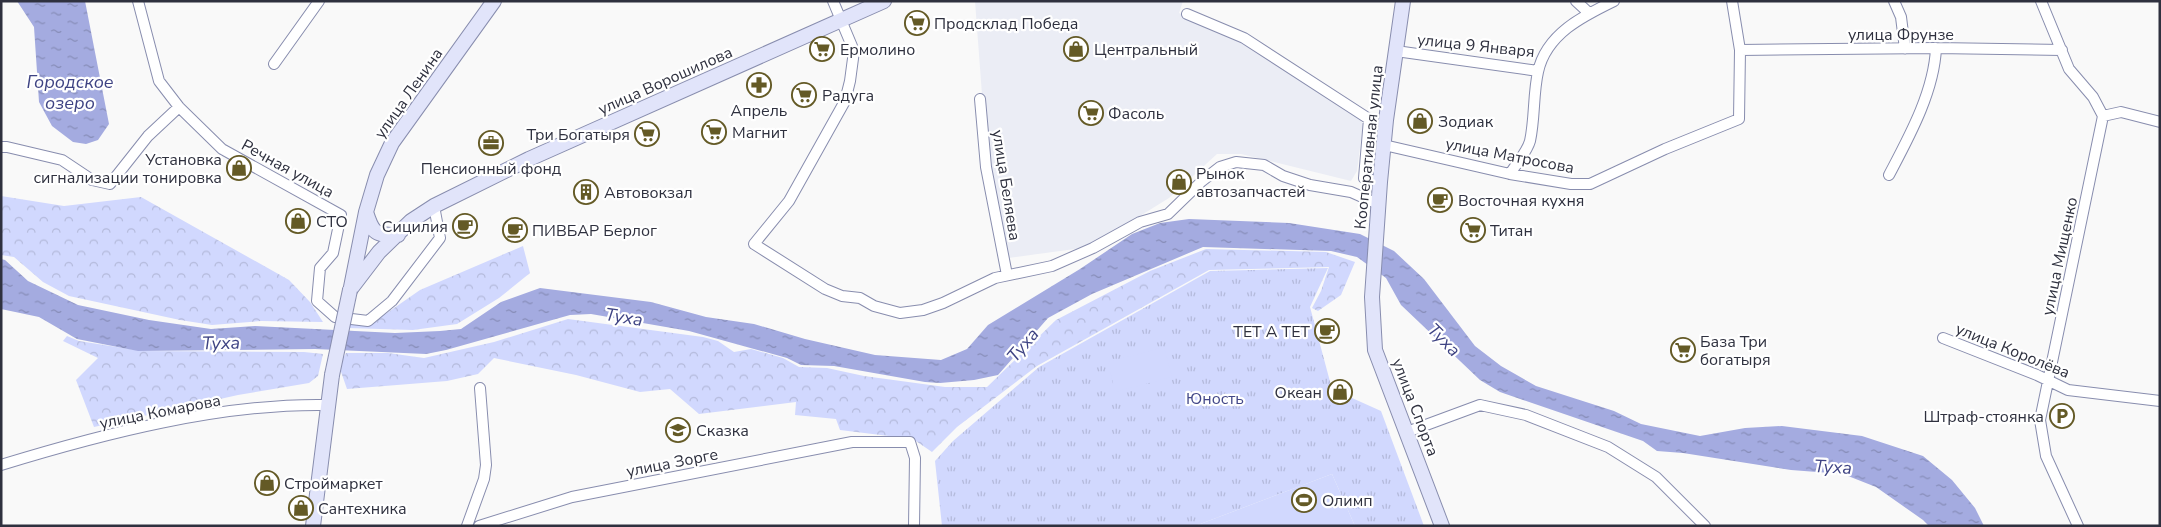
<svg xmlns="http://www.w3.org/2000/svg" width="2161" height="527" viewBox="0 0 2161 527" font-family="'Nunito Sans',sans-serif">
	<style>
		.built { fill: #ebedf5 }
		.forest { fill: url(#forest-crowns) }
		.park { fill: url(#park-tufts) }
		.pitch { fill: #d1d8fe }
		.water { fill: url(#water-ripples) }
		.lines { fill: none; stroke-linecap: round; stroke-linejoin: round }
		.street-casing { stroke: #888dae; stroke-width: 12 }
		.secondary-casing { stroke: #888dae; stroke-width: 16 }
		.street { stroke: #fff; stroke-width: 10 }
		.secondary { stroke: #e1e4fa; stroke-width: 14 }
		.secondary-bridge-casing { stroke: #888dae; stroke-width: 16; stroke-linecap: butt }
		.secondary-bridge { stroke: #e1e4fa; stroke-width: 14 }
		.labels { text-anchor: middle; stroke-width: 4.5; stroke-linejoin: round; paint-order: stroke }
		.poi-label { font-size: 16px; fill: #2f313f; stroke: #fff; text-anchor: start }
		.street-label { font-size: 16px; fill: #2f313f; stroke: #fff }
		.park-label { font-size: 16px; fill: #424788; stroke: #fff }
		.water-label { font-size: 18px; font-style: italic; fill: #3e4383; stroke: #fff }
	</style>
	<defs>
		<pattern id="forest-crowns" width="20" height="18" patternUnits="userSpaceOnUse" patternTransform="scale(1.25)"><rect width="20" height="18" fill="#d1d8fe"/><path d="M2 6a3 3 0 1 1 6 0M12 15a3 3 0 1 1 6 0" fill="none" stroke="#b4badb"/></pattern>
		<pattern id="park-tufts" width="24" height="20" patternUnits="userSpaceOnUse" patternTransform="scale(1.25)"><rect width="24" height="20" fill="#d1d8fe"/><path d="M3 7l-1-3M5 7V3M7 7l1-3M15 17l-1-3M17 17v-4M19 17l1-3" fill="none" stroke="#b4badb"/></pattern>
		<pattern id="water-ripples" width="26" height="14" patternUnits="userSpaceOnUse" patternTransform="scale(1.25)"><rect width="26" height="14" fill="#a4abe0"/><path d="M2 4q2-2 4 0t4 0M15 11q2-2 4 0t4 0" fill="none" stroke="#868cb7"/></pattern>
	</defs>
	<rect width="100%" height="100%" fill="#f9f9f9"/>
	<!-- built -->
	<path class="built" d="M975 1H1183L1179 13 1240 41 1360 119 1363 124 1357 171 1351 181 1241 154H1217L1169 198 1090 247 1008 258 996 210 983 108Z"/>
	<!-- forest -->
	<path class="forest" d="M1 196 64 206 141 197 289 280 310 302 323 322 261 321 212 325 180 320 69 296 43 282 14 257 1 255Z
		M523 246 530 273 499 298 457 324 413 330 347 328 351 324 374 322 420 290Z
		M1206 249 1326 252 1355 262 1341 295 1318 311 1312 308 1321 291 1329 267 1209 270 1037 366 957 427 932 452 913 439 840 430 836 419 795 415 796 402 699 414 670 389 640 392 576 375 494 358 478 374 447 381 347 389 339 366 346 353H388L424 358 494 342 568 319 703 337 718 341 734 352 751 349 783 358 799 367 827 368 864 376 945 387H987L1056 320 1150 271Z
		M67 336 79 341 142 351 304 352 323 354 318 376 309 383 238 395 94 427 76 380 98 358 63 341Z"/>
	<!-- park -->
	<path class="park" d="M1328 268 1310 307 1332 389 1381 411 1424 526H1355L1332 474 1195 526H942L935 461 953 441 1039 367 1210 271Z"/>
	<!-- pitch -->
	<path class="pitch" d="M1164 347 1172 377 1115 392 1108 362Z
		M1332 474 1355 526H1195Z"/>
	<!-- water -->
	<path class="water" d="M17 1H85L109 124 98 140 86 144 73 142 52 126 39 102 34 27Z
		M1189 219 1289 223 1360 234 1394 251 1424 279 1475 346 1501 366 1536 386 1614 411 1641 424 1700 436 1745 428 1782 426 1862 436 1923 456 1952 480 1975 508 1984 526H1929L1923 520 1876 487 1843 474 1791 470 1683 453 1657 451 1643 441 1500 392 1480 380 1401 305 1386 278 1357 257 1331 251 1203 247 1092 294 1048 318 998 375 974 380 940 383 925 382 834 366 801 365 787 358 689 331 591 314 570 315 446 350 426 354 315 349 138 351 77 339 39 317 1 309V259L5 260 28 281 78 305 149 320 211 329 255 326 395 333 440 331 461 329 501 302 540 288 651 302 706 317 754 324 805 339 875 355 941 360 967 349 988 325 1080 269 1132 234 1160 223Z"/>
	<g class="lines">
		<defs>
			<path id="street" d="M138 1 159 81 179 107 222 149 341 215 333 253 320 268 317 301 335 317 368 321 392 301 440 238 434 206
				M833 1 854 51 850 81 845 101 789 201 754 244 825 289 842 296 860 298 874 306 900 313 923 310 943 303 995 278 1052 266 1093 248 1140 222 1168 214 1202 181 1220 167 1236 162 1264 165 1283 176 1310 185 1351 192 1378 204
				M1576 1 1589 13
				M1894 1 1901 17 1905 49
				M2041 1 2069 69 2093 97 2103 116 2040 420 2046 456 2078 526
				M1187 14 1244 38 1369 119 1364 178 1380 182
				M1740 50 1936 48 2062 50
				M1396 51 1538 71
				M274 64 319 1
				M980 99 986 167 1007 275
				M2103 116 2121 112 2160 122
				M1384 145 1510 174 1571 184H1590L1665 149 1739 119 1740 50 1732 1
				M1 147H7L62 160 92 180 110 184 148 136 179 107
				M1510 174C1516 164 1527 152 1530 141 1535 118 1533 94 1538 72 1546 34 1583 16 1614 1
				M1889 175C1909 137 1934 92 1936 48
				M1943 338 2037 375 2068 390 2160 401
				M1407 432 1480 405 1526 415 1608 447 1656 477 1705 526
				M1 465C102 434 221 403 327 405
				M467 526 484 479 486 465 480 388
				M479 526 572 497 852 442H910L915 458 914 526"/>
			<path id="secondary" d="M1403 1 1386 120 1380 182 1372 297 1375 350 1442 526
				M366 212C373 234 375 235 398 235
				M351 287 366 212 377 175 392 143 494 1
				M350 290 379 252 411 221 434 206 529 159 884 1
				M313 526 332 375"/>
		</defs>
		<!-- street casing -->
		<use href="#street" class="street-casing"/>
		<!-- secondary casing -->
		<use href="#secondary" class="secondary-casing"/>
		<!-- street -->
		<use href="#street" class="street"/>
		<!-- secondary -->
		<use href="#secondary" class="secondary"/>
		<defs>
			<path id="secondary-bridge" d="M332 375 350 290"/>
		</defs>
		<!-- secondary-bridge casing -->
		<use href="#secondary-bridge" class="secondary-bridge-casing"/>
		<!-- secondary-bridge -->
		<use href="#secondary-bridge" class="secondary-bridge"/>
	</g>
	<!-- icons -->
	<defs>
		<symbol id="supermarket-ring" viewBox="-11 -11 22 22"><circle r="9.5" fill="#fff" stroke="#645a26" stroke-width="1.5"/><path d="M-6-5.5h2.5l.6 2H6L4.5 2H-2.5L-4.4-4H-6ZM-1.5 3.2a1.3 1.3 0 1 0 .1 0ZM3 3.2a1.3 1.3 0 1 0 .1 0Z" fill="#645a26"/></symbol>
		<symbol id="shop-ring" viewBox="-11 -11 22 22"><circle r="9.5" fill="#fff" stroke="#645a26" stroke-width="1.5"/><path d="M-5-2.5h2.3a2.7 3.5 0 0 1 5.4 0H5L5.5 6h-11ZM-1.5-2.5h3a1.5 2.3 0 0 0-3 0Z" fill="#645a26"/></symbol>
		<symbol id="pharmacy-ring" viewBox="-11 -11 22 22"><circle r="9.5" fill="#fff" stroke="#645a26" stroke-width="1.5"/><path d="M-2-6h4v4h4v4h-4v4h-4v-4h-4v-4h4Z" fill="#645a26"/></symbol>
		<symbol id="office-ring" viewBox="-11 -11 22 22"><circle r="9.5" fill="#fff" stroke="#645a26" stroke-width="1.5"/><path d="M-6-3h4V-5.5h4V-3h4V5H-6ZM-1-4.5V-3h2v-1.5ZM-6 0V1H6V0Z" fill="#645a26"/></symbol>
		<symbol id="building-ring" viewBox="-11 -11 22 22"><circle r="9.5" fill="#fff" stroke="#645a26" stroke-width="1.5"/><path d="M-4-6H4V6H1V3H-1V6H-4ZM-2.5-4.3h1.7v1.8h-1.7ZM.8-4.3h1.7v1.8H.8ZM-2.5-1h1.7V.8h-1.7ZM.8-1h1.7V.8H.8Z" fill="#645a26"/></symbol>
		<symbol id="cafe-ring" viewBox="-11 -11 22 22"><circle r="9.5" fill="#fff" stroke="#645a26" stroke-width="1.5"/><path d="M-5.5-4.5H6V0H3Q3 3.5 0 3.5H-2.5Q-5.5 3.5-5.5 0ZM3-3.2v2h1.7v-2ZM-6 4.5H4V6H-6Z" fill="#645a26"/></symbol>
		<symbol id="parking-ring" viewBox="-11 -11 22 22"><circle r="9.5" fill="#fff" stroke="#645a26" stroke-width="1.5"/><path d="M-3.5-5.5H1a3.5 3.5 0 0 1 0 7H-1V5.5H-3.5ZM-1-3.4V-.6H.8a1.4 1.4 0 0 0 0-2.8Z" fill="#645a26"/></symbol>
		<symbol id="school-ring" viewBox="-11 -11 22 22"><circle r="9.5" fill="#fff" stroke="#645a26" stroke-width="1.5"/><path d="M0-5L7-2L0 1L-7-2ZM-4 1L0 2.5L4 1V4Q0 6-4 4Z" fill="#645a26"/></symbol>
		<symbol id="stadium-ring" viewBox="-11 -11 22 22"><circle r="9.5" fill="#fff" stroke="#645a26" stroke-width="1.5"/><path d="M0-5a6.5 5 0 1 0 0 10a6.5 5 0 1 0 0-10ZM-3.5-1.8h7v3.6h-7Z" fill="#645a26"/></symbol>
	</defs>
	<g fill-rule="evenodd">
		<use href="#supermarket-ring" x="903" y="9" width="28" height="28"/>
		<use href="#supermarket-ring" x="808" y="35" width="28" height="28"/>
		<use href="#shop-ring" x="1062" y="35" width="28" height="28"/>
		<use href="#pharmacy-ring" x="745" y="71" width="28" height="28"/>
		<use href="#supermarket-ring" x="790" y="81" width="28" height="28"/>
		<use href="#supermarket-ring" x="1077" y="99" width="28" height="28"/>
		<use href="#shop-ring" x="1406" y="107" width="28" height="28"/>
		<use href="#supermarket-ring" x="700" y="118" width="28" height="28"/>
		<use href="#supermarket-ring" x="633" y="120" width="28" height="28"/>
		<use href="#office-ring" x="477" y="129" width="28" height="28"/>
		<use href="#shop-ring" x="225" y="154" width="28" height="28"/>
		<use href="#shop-ring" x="1165" y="168" width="28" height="28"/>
		<use href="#building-ring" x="572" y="178" width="28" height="28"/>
		<use href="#cafe-ring" x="1426" y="186" width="28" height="28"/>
		<use href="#shop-ring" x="284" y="207" width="28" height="28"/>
		<use href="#cafe-ring" x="451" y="212" width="28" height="28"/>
		<use href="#cafe-ring" x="501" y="216" width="28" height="28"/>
		<use href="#supermarket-ring" x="1459" y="216" width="28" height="28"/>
		<use href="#cafe-ring" x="1313" y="317" width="28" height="28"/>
		<use href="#supermarket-ring" x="1669" y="336" width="28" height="28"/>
		<use href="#shop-ring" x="1326" y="378" width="28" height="28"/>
		<use href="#parking-ring" x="2048" y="402" width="28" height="28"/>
		<use href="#school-ring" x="664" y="416" width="28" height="28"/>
		<use href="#shop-ring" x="253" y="469" width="28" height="28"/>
		<use href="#stadium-ring" x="1290" y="486" width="28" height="28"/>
		<use href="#shop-ring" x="287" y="494" width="28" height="28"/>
	</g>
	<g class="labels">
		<!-- poi labels -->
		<g class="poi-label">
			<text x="934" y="29">Продсклад Победа</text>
			<text x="840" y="55">Ермолино</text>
			<text x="1094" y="55">Центральный</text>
			<text x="822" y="101">Радуга</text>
			<text x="759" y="116" text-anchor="middle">Апрель</text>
			<text x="1108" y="119">Фасоль</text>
			<text x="1438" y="127">Зодиак</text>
			<text x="732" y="138">Магнит</text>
			<text x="630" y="140" text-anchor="end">Три Богатыря</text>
			<text x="222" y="165" text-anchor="end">Установка<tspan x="222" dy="18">сигнализации тонировка</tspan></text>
			<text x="491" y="174" text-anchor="middle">Пенсионный фонд</text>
			<text x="1196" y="179">Рынок<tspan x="1196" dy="18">автозапчастей</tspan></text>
			<text x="604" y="198">Автовокзал</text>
			<text x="1458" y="206">Восточная кухня</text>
			<text x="316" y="227">СТО</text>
			<text x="448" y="232" text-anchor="end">Сицилия</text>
			<text x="532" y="236">ПИВБАР Берлог</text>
			<text x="1490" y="236">Титан</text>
			<text x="1310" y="337" text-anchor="end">ТЕТ А ТЕТ</text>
			<text x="1700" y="347">База Три<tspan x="1700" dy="18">богатыря</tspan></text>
			<text x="1322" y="398" text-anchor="end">Океан</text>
			<text x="2044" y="422" text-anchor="end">Штраф-стоянка</text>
			<text x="696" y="436">Сказка</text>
			<text x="284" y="489">Строймаркет</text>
			<text x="1322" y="506">Олимп</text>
			<text x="318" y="514">Сантехника</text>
		</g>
		<!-- street labels -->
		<g class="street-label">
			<text x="1901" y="40">улица Фрунзе</text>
			<text transform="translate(1476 45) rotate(6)" y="6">улица 9 Января</text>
			<text transform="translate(665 80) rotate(-24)" y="6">улица Ворошилова</text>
			<text transform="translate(408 93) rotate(-55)" y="6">улица Ленина</text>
			<text transform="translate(1368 147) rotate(-84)" y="6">Кооперативная улица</text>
			<text transform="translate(1510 155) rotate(11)" y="6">улица Матросова</text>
			<text transform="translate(288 168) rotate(29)" y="6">Речная улица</text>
			<text transform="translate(1007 185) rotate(81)" y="6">улица Беляева</text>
			<text transform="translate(2059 256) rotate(-78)" y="6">улица Мищенко</text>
			<text transform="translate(2013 350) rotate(22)" y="6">улица Королёва</text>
			<text transform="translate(1416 407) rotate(69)" y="6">улица Спорта</text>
			<text transform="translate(160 411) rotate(-11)" y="6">улица Комарова</text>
			<text transform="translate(672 462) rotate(-11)" y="6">улица Зорге</text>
		</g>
		<!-- park labels -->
		<g class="park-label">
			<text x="1215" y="404">Юность</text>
		</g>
		<!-- water labels -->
		<g class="water-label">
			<text x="70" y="88">Городское<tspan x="70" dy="21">озеро</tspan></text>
			<text transform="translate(624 317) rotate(9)" y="6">Туха</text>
			<text transform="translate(1444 340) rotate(45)" y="6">Туха</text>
			<text transform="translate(221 343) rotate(-1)" y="6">Туха</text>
			<text transform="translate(1023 345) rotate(-50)" y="6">Туха</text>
			<text transform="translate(1833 467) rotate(3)" y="6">Туха</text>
		</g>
	</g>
	<!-- border -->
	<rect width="2161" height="527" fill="none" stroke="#2f313f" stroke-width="5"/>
</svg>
